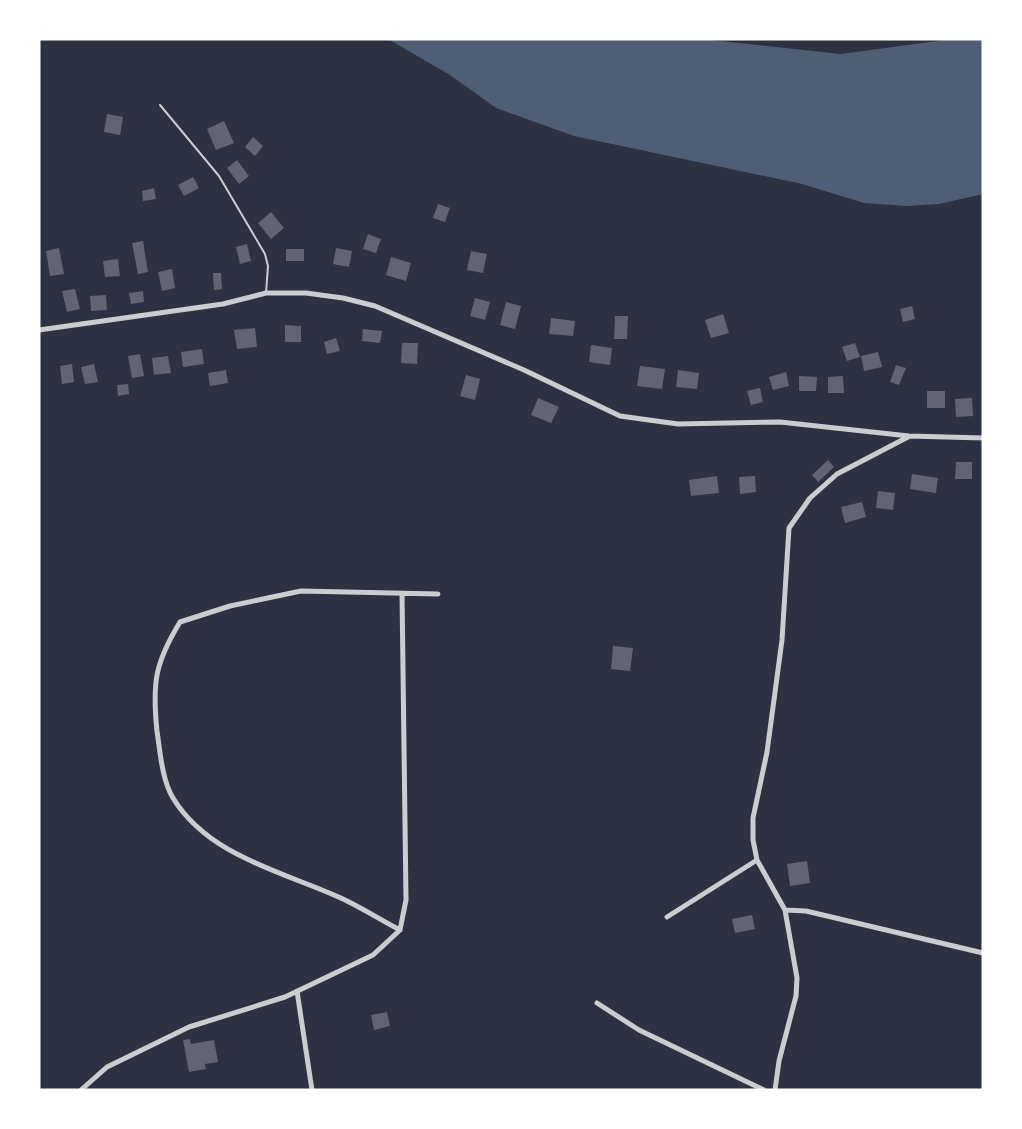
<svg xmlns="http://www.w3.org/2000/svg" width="1022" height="1129" viewBox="0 0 1022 1129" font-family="'Source Sans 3',sans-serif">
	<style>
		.water { fill: #4f5d75 }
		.building { fill: #626471 }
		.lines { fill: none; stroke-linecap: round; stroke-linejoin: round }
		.service { stroke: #caccd0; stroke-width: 2 }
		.minor { stroke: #caccd0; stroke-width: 5 }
	</style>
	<rect width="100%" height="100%" fill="#2d3142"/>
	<!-- water -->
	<path class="water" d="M388 39H702L841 54 952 39H983V194L939 204 907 206 864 203 802 184 574 136 496 108 450 75Z"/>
	<!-- building -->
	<path class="building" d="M107 114 123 117 120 135 104 132Z
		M224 121 234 143 216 150 207 129Z
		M253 137 263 146 255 156 245 147Z
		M237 160 249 176 239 184 227 168Z
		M193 177 199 188 184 196 178 185Z
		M154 188 156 199 143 201 142 191Z
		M438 204 450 208 445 222 433 218Z
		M271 212 284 228 271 239 258 223Z
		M368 234 381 239 376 253 363 249Z
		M143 241 148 272 138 274 132 243Z
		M247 244 251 261 240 264 236 247Z
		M59 248 64 274 50 276 46 251Z
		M336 248 352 251 349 267 333 264Z
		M286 249H304V261H286Z
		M471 251 487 254 483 273 467 270Z
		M391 257 411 263 406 281 386 275Z
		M118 259 120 276 105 277 103 261Z
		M172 269 175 288 162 291 158 272Z
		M213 273H221L222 289 214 290Z
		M75 289 80 309 67 312 62 291Z
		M143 291 144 302 131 304 129 293Z
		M106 295 107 310 91 311 90 296Z
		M475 298 490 302 485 320 470 316Z
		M506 302 521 306 515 329 500 325Z
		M912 306 915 319 903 322 900 309Z
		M723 314 729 333 711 338 705 320Z
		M615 316H628L627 339H614Z
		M551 318 575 321 573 336 549 334Z
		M285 325 301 326V342H285Z
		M255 328 257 347 237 349 234 330Z
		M363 329 382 331 380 343 362 341Z
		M336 338 340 351 327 354 324 342Z
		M402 343H418L417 364 401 363Z
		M855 343 860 357 847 361 842 347Z
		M591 345 612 348 610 365 589 362Z
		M202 349 204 364 183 367 181 352Z
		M878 352 882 367 864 371 861 356Z
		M140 354 144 376 132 378 128 356Z
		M168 356 171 373 154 375 152 358Z
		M72 364 74 382 62 384 60 366Z
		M94 364 98 382 85 384 81 367Z
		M896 365 906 368 899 385 890 382Z
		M640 366 665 369 662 389 637 386Z
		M226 370 228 383 210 386 208 373Z
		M678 370 699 373 697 389 676 387Z
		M786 372 789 386 773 390 769 377Z
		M466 375 480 379 475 400 460 396Z
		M799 376 817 377 816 391H799Z
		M843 376 844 393H828V377Z
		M128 384 129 394 118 396 117 385Z
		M760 388 763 402 751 405 747 391Z
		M927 391H945V408H927Z
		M538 398 559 407 551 423 531 415Z
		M972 398 973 416 956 417 955 399Z
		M828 460 834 467 818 482 812 475Z
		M956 462H972V479H955Z
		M912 474 938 478 936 493 910 489Z
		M717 476 719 493 691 496 689 480Z
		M755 476 756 492 740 494 739 477Z
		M878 491 895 493 893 510 876 508Z
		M862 502 866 517 845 523 841 507Z
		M613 646 633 648 630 671 611 669Z
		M807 861 810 883 790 886 787 864Z
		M752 915 755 929 735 933 732 919Z
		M387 1012 390 1026 374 1030 371 1015Z
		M190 1039 191 1044 214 1040 218 1062 205 1064 206 1069 189 1072 183 1040Z"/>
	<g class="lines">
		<!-- service -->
		<path class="service" d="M160 105 219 176 265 254 268 266 266 293"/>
		<!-- minor -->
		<path class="minor" d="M39 330 223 304 266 293H306L343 298 375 306 524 370 620 416 678 424 780 422 909 436 983 438
			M785 910 806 911 983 953
			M667 917 757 860
			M400 930C381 920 362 908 343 899 285 872 209 857 173 798 162 780 160 751 157 731 152 683 155 663 180 622L230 606 301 591 438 594
			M400 930 406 900 402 593
			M297 991 312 1090
			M597 1003 639 1030 764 1090
			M81 1090 107 1067 189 1027 285 997 373 955 400 930
			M775 1090 779 1061 796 996 797 978 785 910 757 860 753 840V818L767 752 782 640 789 528 810 498 837 474 908 437"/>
	</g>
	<!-- border -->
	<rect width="1022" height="1129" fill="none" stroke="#ffffff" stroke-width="81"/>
</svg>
